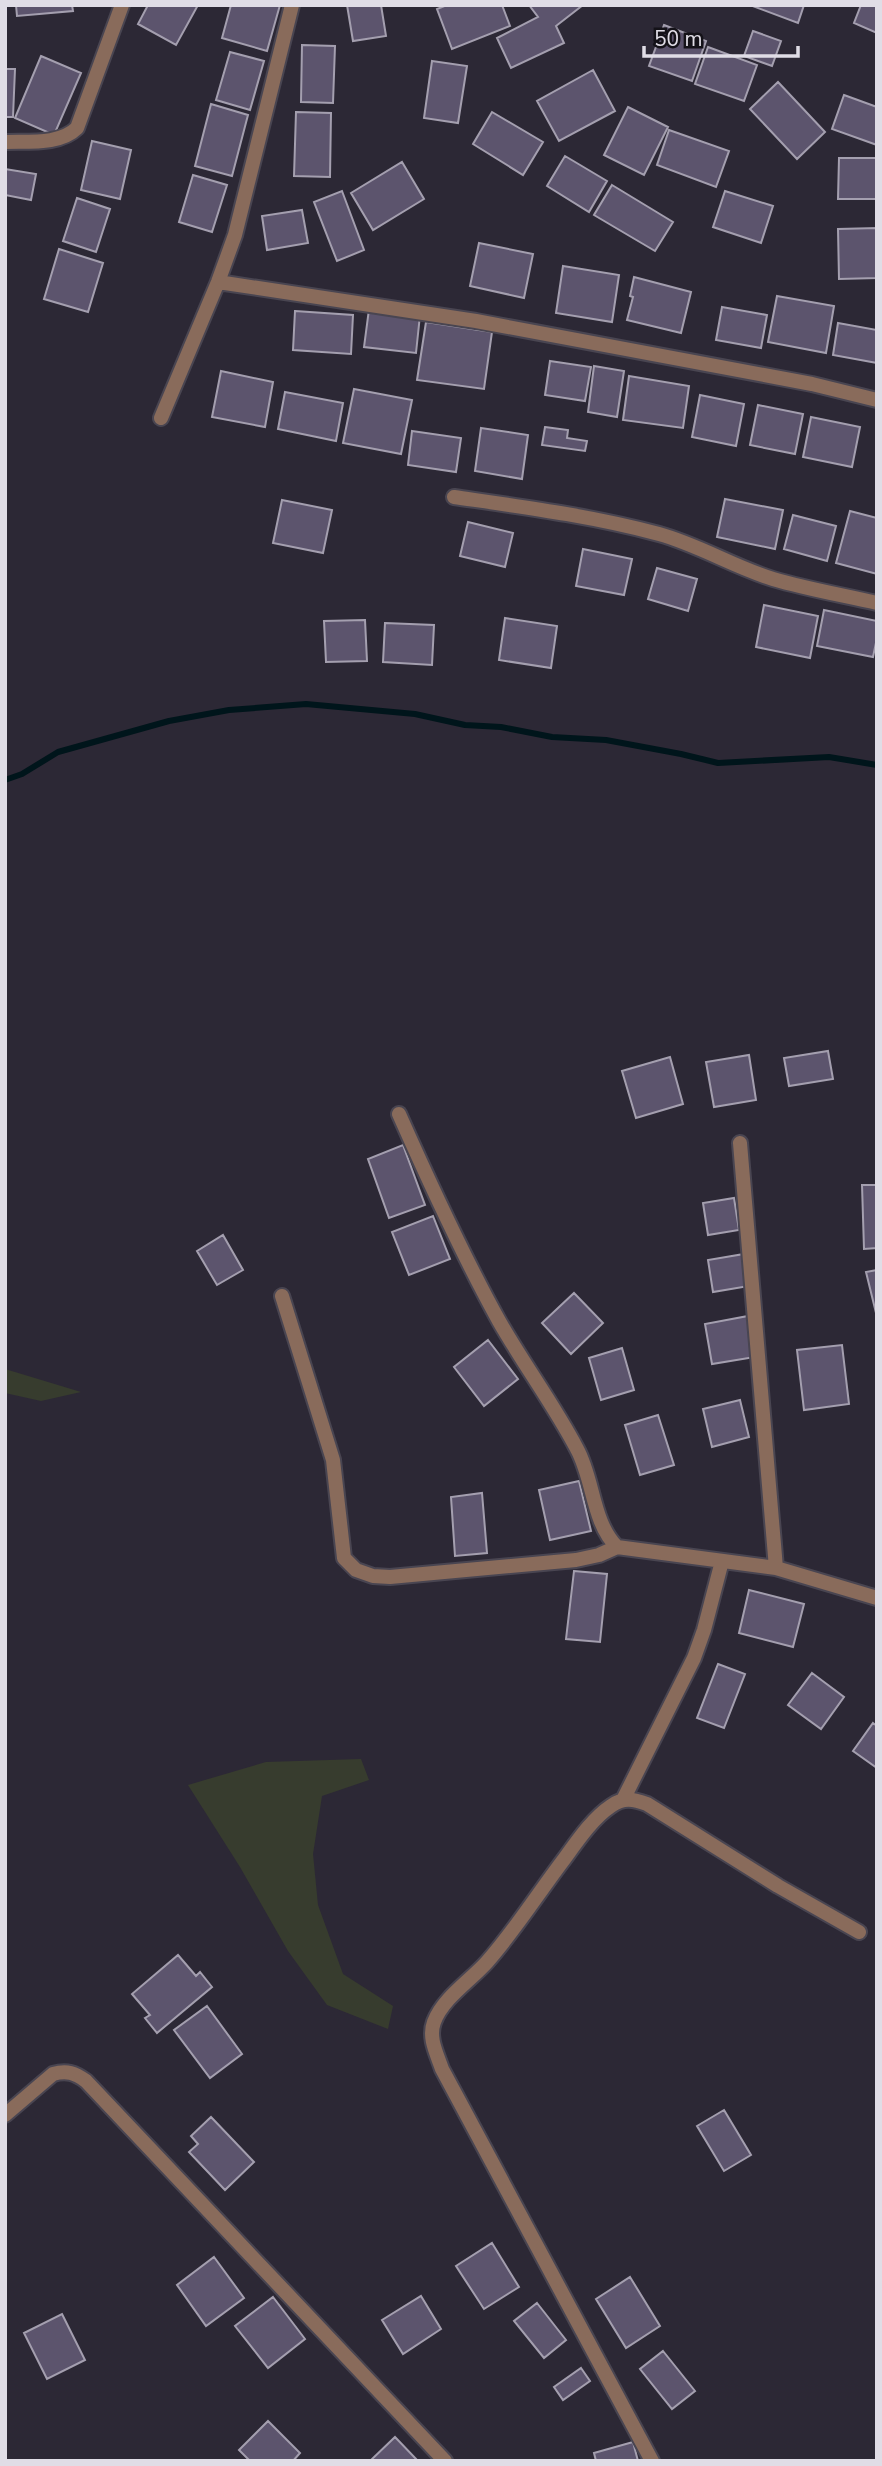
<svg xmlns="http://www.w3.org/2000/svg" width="882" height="2466" viewBox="0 0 882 2466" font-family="'Nunito Sans',sans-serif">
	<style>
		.green { fill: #373c2e }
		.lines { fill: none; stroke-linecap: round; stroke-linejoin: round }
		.stream { stroke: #00151b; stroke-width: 6 }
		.building { fill: #5c546d; stroke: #a49faf; stroke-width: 2 }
		.minor-casing { stroke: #494551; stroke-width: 18 }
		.minor { stroke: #896b5b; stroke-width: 14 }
	</style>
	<rect width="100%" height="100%" fill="#2c2835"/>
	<!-- green -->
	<path class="green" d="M5 1369 81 1392 41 1401 5 1393Z
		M361 1759 369 1780 322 1796 313 1854 318 1905 343 1974 393 2006 388 2029 327 2005 288 1951 240 1867 188 1785 266 1762Z"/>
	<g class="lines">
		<!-- stream -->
		<path class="stream" d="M5 780 22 774 58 752 169 721 229 710 306 704 415 714 465 725 501 727 552 737 606 740 681 754 718 763 829 757 877 765"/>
	</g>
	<!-- building -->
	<path class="building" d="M16 5H72L73 11 17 16Z
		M148 5H198L176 45 138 24Z
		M231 5H280L267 51 222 38Z
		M347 5H381L386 36 353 41Z
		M447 5H502L510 26 452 49 437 9Z
		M529 5H583L556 26 564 43 511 68 497 38 538 17Z
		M750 5H804L798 23Z
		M861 5H877V33L854 23Z
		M664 25 706 41 692 81 649 66Z
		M753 31 781 41 772 66 744 56Z
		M302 45 335 46 333 103 301 102Z
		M708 47 757 65 744 101 695 84Z
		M230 52 264 61 250 110 216 100Z
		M41 56 81 73 54 135 15 118Z
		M432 61 467 66 458 123 424 118Z
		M5 69H15L13 117H5Z
		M593 70 615 111 559 141 537 101Z
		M778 82 825 132 797 159 750 109Z
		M844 95 877 107V145L832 129Z
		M211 104 248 115 232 176 195 166Z
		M628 107 668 127 644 175 604 155Z
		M296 112 331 113 330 177 294 176Z
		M492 112 543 142 523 175 473 144Z
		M669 130 729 151 716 187 657 165Z
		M92 141 131 150 120 199 81 190Z
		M565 156 607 181 589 212 547 186Z
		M839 158H877V199H838Z
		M402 162 424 199 373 230 351 193Z
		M5 169 36 174 31 200 5 195Z
		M193 175 227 185 212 232 179 222Z
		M612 185 673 222 655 251 594 215Z
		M342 191 364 250 337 261 314 202Z
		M725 191 773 206 761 243 713 227Z
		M77 198 110 209 96 252 63 241Z
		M302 210 308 243 267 250 262 216Z
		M877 228V278L839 279 838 229Z
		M479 243 533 254 524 298 470 286Z
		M59 249 103 263 88 312 44 299Z
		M563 266 619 275 612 322 556 313Z
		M634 277 691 292 681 333 627 320 633 297 630 296Z
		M777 296 834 306 826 353 768 342Z
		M722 307 767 315 761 348 716 340Z
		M369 309 420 315 416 353 364 347Z
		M295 311 353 315 351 354 293 350Z
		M426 322 492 332 484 389 417 380Z
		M838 323 877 330V363L833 355Z
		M550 361 591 367 585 401 545 395Z
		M594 366 624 371 617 417 588 412Z
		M221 371 273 382 265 427 212 417Z
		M629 376 689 386 683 428 623 420Z
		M354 389 412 400 401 454 343 443Z
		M285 392 343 403 336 441 278 429Z
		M700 395 744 404 736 446 692 437Z
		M758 405 803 414 795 454 750 445Z
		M811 417 860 427 852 467 803 457Z
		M545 427 568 430 567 438 587 441 585 451 542 445Z
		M481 428 528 435 522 479 475 471Z
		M412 431 461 438 456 472 408 465Z
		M725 499 783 510 775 549 717 537Z
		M282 500 332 510 323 553 273 543Z
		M850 511 877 518V574L836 563Z
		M793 515 836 526 827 561 784 549Z
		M468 522 513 533 505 567 460 556Z
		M583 549 632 559 624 595 576 586Z
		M657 568 697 579 688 611 648 599Z
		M764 605 818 616 810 658 756 647Z
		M824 610 877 621V638L873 657 817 646Z
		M505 618 557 626 551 668 499 660Z
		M365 620 367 661 326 662 324 621Z
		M385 623 434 625 432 665 383 662Z
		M828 1051 833 1079 789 1086 784 1058Z
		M749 1055 756 1100 714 1107 706 1062Z
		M670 1057 683 1104 636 1118 622 1071Z
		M403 1145 425 1205 389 1218 368 1159Z
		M862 1185H877V1248L864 1249Z
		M734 1198 739 1230 708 1235 703 1203Z
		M433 1216 450 1259 409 1275 392 1232Z
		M223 1235 243 1270 217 1285 197 1251Z
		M744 1254 749 1286 713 1292 708 1260Z
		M877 1270V1317L866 1272Z
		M574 1293 603 1323 571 1354 542 1323Z
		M748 1316 755 1357 712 1364 705 1324Z
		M488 1340 518 1379 484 1406 454 1367Z
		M842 1345 849 1404 804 1410 797 1350Z
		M622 1348 634 1390 601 1400 589 1358Z
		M740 1400 749 1437 712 1447 703 1409Z
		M658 1415 674 1465 640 1475 625 1425Z
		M579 1481 591 1531 550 1540 539 1490Z
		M482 1493 487 1553 455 1556 451 1497Z
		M574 1571 607 1574 600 1642 566 1639Z
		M749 1590 804 1604 793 1647 739 1633Z
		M718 1664 745 1674 724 1728 697 1718Z
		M812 1673 844 1697 821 1729 788 1705Z
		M873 1723 877 1726V1768L853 1751Z
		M178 1955 196 1976 200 1972 212 1987 157 2033 145 2018 150 2015 132 1994Z
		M207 2006 242 2054 210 2078 174 2030Z
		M724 2110 751 2155 724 2171 697 2126Z
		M211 2117 254 2162 225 2190 189 2152 198 2144 191 2136Z
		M492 2243 519 2287 484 2309 456 2266Z
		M214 2257 244 2298 206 2326 177 2285Z
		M630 2277 660 2326 626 2348 596 2299Z
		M421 2296 441 2329 403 2354 382 2320Z
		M273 2297 305 2339 268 2368 235 2326Z
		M537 2303 566 2340 544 2358 514 2321Z
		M62 2314 85 2360 47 2379 24 2333Z
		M663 2351 695 2391 672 2409 640 2369Z
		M581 2368 590 2381 563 2400 554 2387Z
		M268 2421 300 2453 293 2461H250L239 2450Z
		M395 2437 418 2461H370Z
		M633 2442 638 2461H596L594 2453Z"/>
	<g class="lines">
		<defs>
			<path id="minor" d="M5 142C28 141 60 145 77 128L122 5
				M218 282 476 321 812 384 877 400
				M161 418 218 282 235 235 292 5
				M454 497C523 507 592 516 659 534 699 545 734 567 773 579 807 589 842 595 877 603
				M399 1114C430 1184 462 1254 499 1321 524 1365 554 1405 577 1449 594 1480 592 1522 617 1547L776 1568 877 1598
				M740 1143 776 1568
				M282 1296 333 1460 344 1558 356 1570 373 1576 390 1577 576 1560 599 1555 617 1547
				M623 1800 694 1658 704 1630 722 1561
				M5 2115 53 2074C67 2070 75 2073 86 2081L445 2461
				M652 2461 442 2069C437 2054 428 2038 434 2022 443 1998 470 1981 487 1962 516 1929 539 1892 565 1858 578 1840 593 1818 611 1806 623 1797 634 1799 647 1804L778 1886 859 1932"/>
		</defs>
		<!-- minor casing -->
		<use href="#minor" class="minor-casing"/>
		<!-- minor -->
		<use href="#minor" class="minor"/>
	</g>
	<!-- border -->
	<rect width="882" height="2466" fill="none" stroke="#e0dde6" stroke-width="14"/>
	<!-- scale -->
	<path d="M644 46v10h154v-10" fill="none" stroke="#e0dde6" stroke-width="3.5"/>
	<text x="654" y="46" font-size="21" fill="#e0dde6" stroke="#141218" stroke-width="5" paint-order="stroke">50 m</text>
</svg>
